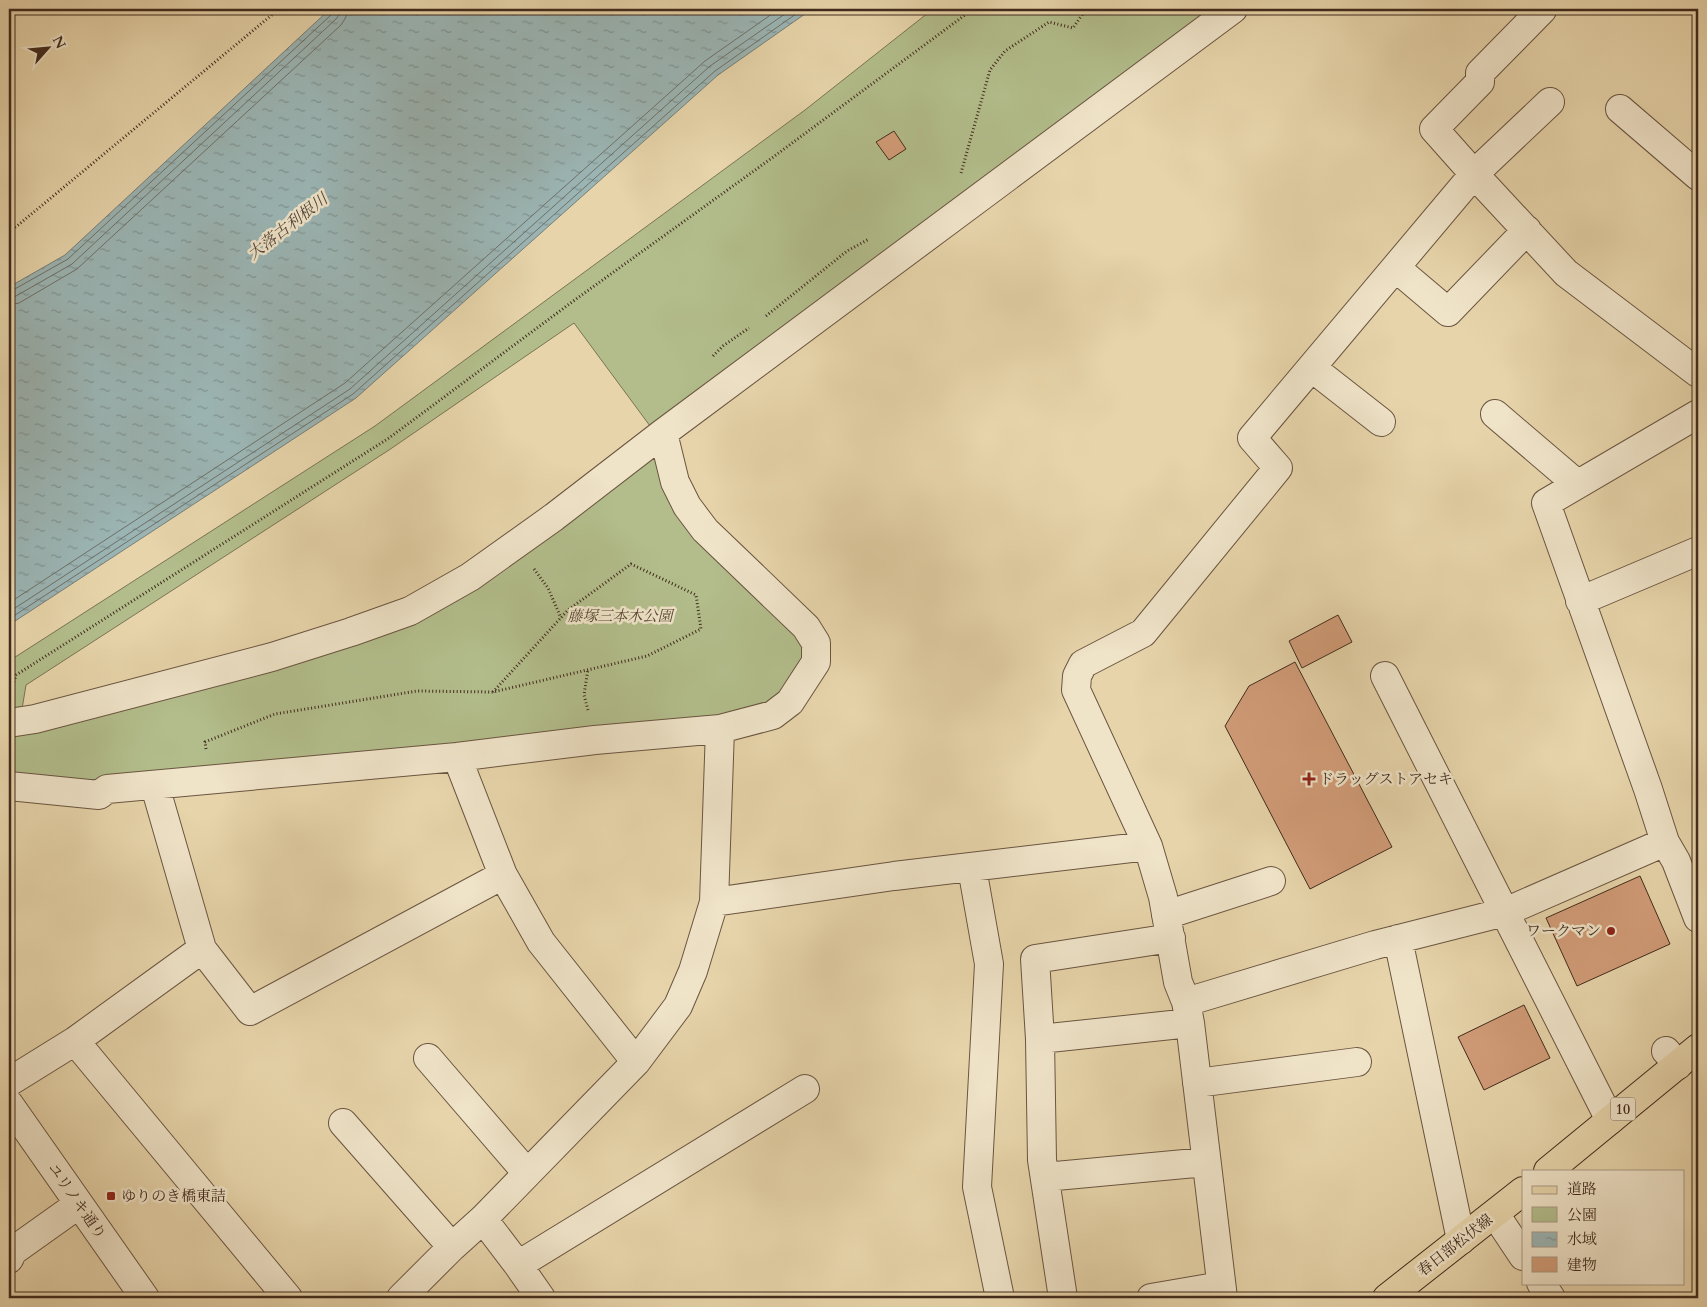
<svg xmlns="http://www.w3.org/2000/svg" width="1707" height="1307" viewBox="0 0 1707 1307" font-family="Cardo,'Noto Serif JP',serif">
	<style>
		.park { fill: #b2bd8b; stroke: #7a7454 }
		.water { fill: url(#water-ripples); stroke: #777e78 }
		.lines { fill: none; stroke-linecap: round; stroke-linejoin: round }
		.shore { stroke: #6e7068; stroke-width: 1 }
		.building { fill: #d19c78; stroke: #412b1d }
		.minor-casing { stroke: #6a5540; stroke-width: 30 }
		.major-casing { stroke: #412b1d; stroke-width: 30 }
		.path { stroke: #412b1d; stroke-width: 3; stroke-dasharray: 1 2.5; stroke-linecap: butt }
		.minor { stroke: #efe3c8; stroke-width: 28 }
		.major { stroke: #e7d4aa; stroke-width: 28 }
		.poi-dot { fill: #8f2418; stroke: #efe3c8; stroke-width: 2 }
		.labels { text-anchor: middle; stroke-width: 5; stroke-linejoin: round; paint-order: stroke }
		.shield { fill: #efe3c8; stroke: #756250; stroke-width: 1 }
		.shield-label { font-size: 14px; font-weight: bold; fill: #412b1d }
		.park-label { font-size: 15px; font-style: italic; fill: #584833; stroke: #efe3c8 }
		.poi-label { font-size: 15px; fill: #412b1d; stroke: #efe3c8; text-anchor: start }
		.street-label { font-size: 15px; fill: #412b1d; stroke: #efe3c8 }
		.water-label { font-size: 16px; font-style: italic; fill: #53473b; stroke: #efe3c8 }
	</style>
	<defs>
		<pattern id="water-ripples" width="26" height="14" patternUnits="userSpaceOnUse" patternTransform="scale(1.25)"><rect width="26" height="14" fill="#9bb5b4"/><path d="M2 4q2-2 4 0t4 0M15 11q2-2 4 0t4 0" fill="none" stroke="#809392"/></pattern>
	</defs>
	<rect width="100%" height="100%" fill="#e7d4aa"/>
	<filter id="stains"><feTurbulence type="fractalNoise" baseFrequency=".004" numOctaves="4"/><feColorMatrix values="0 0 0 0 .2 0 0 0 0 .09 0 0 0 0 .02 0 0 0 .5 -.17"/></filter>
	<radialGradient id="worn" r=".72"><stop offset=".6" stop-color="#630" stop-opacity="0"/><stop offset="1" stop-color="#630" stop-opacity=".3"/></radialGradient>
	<!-- park -->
	<path class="park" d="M933 9H1217L653 430 574 323 389 450 26 685 22 709 305 659 658 450 784 616 806 650 786 693 769 704 719 718 467 742 63 783 9 779V661L375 426 805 110Z"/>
	<!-- water -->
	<path class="water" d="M330 9H812L718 75 356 398 9 625V287L65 255Z"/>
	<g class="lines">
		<!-- shore -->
		<path class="shore" d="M9 291 13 290 68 259 331 15 333 9
			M9 297 16 296 72 264 336 19 339 15 340 9
			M9 305 19 303 77 269 341 25 346 17 347 9
			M9 603 345 383 705 61 779 9
			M9 612 350 389 710 66 792 9
			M9 619 353 394 715 71 803 9"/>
	</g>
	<!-- building -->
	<path class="building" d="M894 131 906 149 889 160 876 142Z
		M1338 615 1352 642 1302 668 1289 641Z
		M1295 662 1392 847 1310 889 1225 726 1249 686Z
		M1640 876 1670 944 1577 986 1546 918Z
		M1524 1005 1550 1058 1484 1090 1458 1037Z"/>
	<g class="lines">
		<defs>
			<path id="minor" d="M1541 9 1542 10 1480 73V82L1434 129 1474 174 1550 102
				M1620 109 1698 176
				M1396 268 1448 312 1527 230
				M1312 368 1381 422
				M1495 414 1577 484
				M1698 414 1546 503 1648 789 1665 842 1676 861 1698 918
				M1580 601 1698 551
				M1385 676 1610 1120
				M9 723 35 719 272 657 351 632 410 611 470 577 554 517 663 433 1233 9
				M457 757 503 875 541 942 636 1062
				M9 786 99 795 107 789 457 757 595 740 720 729 773 715 790 702 816 662V643L806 627 705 530 687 506 675 482 663 433
				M155 786 202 949 250 1011 503 875
				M1148 846 1163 897 1178 982 1186 1002 1190 1023 1223 1298
				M972 868 989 964 977 1187 1000 1298
				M714 902 894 876 1148 846 1076 690 1077 676 1083 664 1143 633 1278 468 1252 438 1474 174 1566 273 1698 373
				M1166 915 1271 881
				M1398 939 1461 1240
				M1186 1002 1375 945 1505 912 1665 842
				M1040 1039 1190 1023
				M75 1041 288 1298
				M1666 1051 1678 1065
				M428 1058 527 1173
				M9 1082 75 1041 202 949
				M1197 1083 1357 1062
				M9 1104 145 1298
				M343 1123 452 1247
				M1045 1177 1206 1162
				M1495 1214 1523 1256
				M483 1219 518 1265 541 1298
				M9 1259 13 1251 79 1204
				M518 1265 805 1089
				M1541 1283 1551 1298
				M401 1298 452 1247 483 1219 636 1062 678 1006 693 971 714 902 720 729
				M1063 1298 1042 1160 1040 1039 1035 959 1171 938
				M1151 1298 1221 1286"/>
			<path id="major" d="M1548 1171 1698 1048
				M1387 1298 1523 1191"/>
		</defs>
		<!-- minor casing -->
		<use href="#minor" class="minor-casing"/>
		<!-- major casing -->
		<use href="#major" class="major-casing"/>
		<!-- path -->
		<path class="path" d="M961 173 990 70 1005 51 1049 22 1073 28 1086 9
			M9 231 17 226 279 9
			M766 316 847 251 869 239
			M713 356 723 346 749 328
			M534 569 548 588 561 618
			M11 692 16 675 389 438 572 302 776 155 973 9
			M588 710 584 695 588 669
			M206 749 205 742 275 714 417 691 493 692 647 656 701 629 696 595 631 564 568 610 493 692"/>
		<!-- minor -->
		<use href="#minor" class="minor"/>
		<!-- major -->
		<use href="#major" class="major"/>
	</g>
	<!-- markers -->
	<g class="poi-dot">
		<path d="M1306.5 771.5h5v5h5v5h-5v5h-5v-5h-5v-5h5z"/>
		<circle cx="1611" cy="931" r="5"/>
		<rect x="106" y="1191" width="10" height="10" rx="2.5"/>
	</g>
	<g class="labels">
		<!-- shield labels -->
		<rect class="shield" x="1610.5" y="1097.5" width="25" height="23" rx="4"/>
		<g class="shield-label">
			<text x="1623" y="1114">10</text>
		</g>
		<!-- park labels -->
		<g class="park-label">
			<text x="620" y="621">藤塚三本木公園</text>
		</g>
		<!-- poi labels -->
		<g class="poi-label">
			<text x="1319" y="784">ドラッグストアセキ</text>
			<text x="1601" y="936" text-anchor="end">ワークマン</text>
			<text x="121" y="1201">ゆりのき橋東詰</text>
		</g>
		<!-- street labels -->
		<g class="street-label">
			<text transform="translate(77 1201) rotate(55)" y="5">ユリノキ通り</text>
			<text transform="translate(1455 1245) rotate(-38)" y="5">春日部松伏線</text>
		</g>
		<!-- water labels -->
		<g class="water-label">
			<text transform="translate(287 226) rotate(-38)" y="6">大落古利根川</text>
		</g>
	</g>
	<!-- margin -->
	<rect width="1707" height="1307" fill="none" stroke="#e7d4aa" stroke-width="30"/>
	<rect x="10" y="10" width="1687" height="1287" fill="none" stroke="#412b1d" stroke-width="2.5"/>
	<rect x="15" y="15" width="1677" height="1277" fill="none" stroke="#412b1d"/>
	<!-- legend -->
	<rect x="1522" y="1170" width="162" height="115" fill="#efe3c8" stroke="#a99984"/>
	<rect x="1532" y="1186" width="25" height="8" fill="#e7d4aa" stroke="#a99984"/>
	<text x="1567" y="1194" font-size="15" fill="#412b1d">道路</text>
	<rect x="1532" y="1207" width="25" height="15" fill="#b2bd8b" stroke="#a99984"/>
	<text x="1567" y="1220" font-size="15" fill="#412b1d">公園</text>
	<rect x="1532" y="1232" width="25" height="15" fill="url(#water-ripples)" stroke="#a99984"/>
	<text x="1567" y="1244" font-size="15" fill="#412b1d">水域</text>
	<rect x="1532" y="1257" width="25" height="15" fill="#d19c78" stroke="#a99984"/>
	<text x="1567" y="1270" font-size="15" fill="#412b1d">建物</text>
	<!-- north arrow -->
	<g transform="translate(48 48) rotate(63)" stroke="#efe3c8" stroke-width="4" paint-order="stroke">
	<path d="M0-4L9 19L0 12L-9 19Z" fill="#412b1d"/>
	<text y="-8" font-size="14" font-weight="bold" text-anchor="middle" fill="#412b1d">N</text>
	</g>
	<rect width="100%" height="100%" filter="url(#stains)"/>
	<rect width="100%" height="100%" fill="url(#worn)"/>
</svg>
